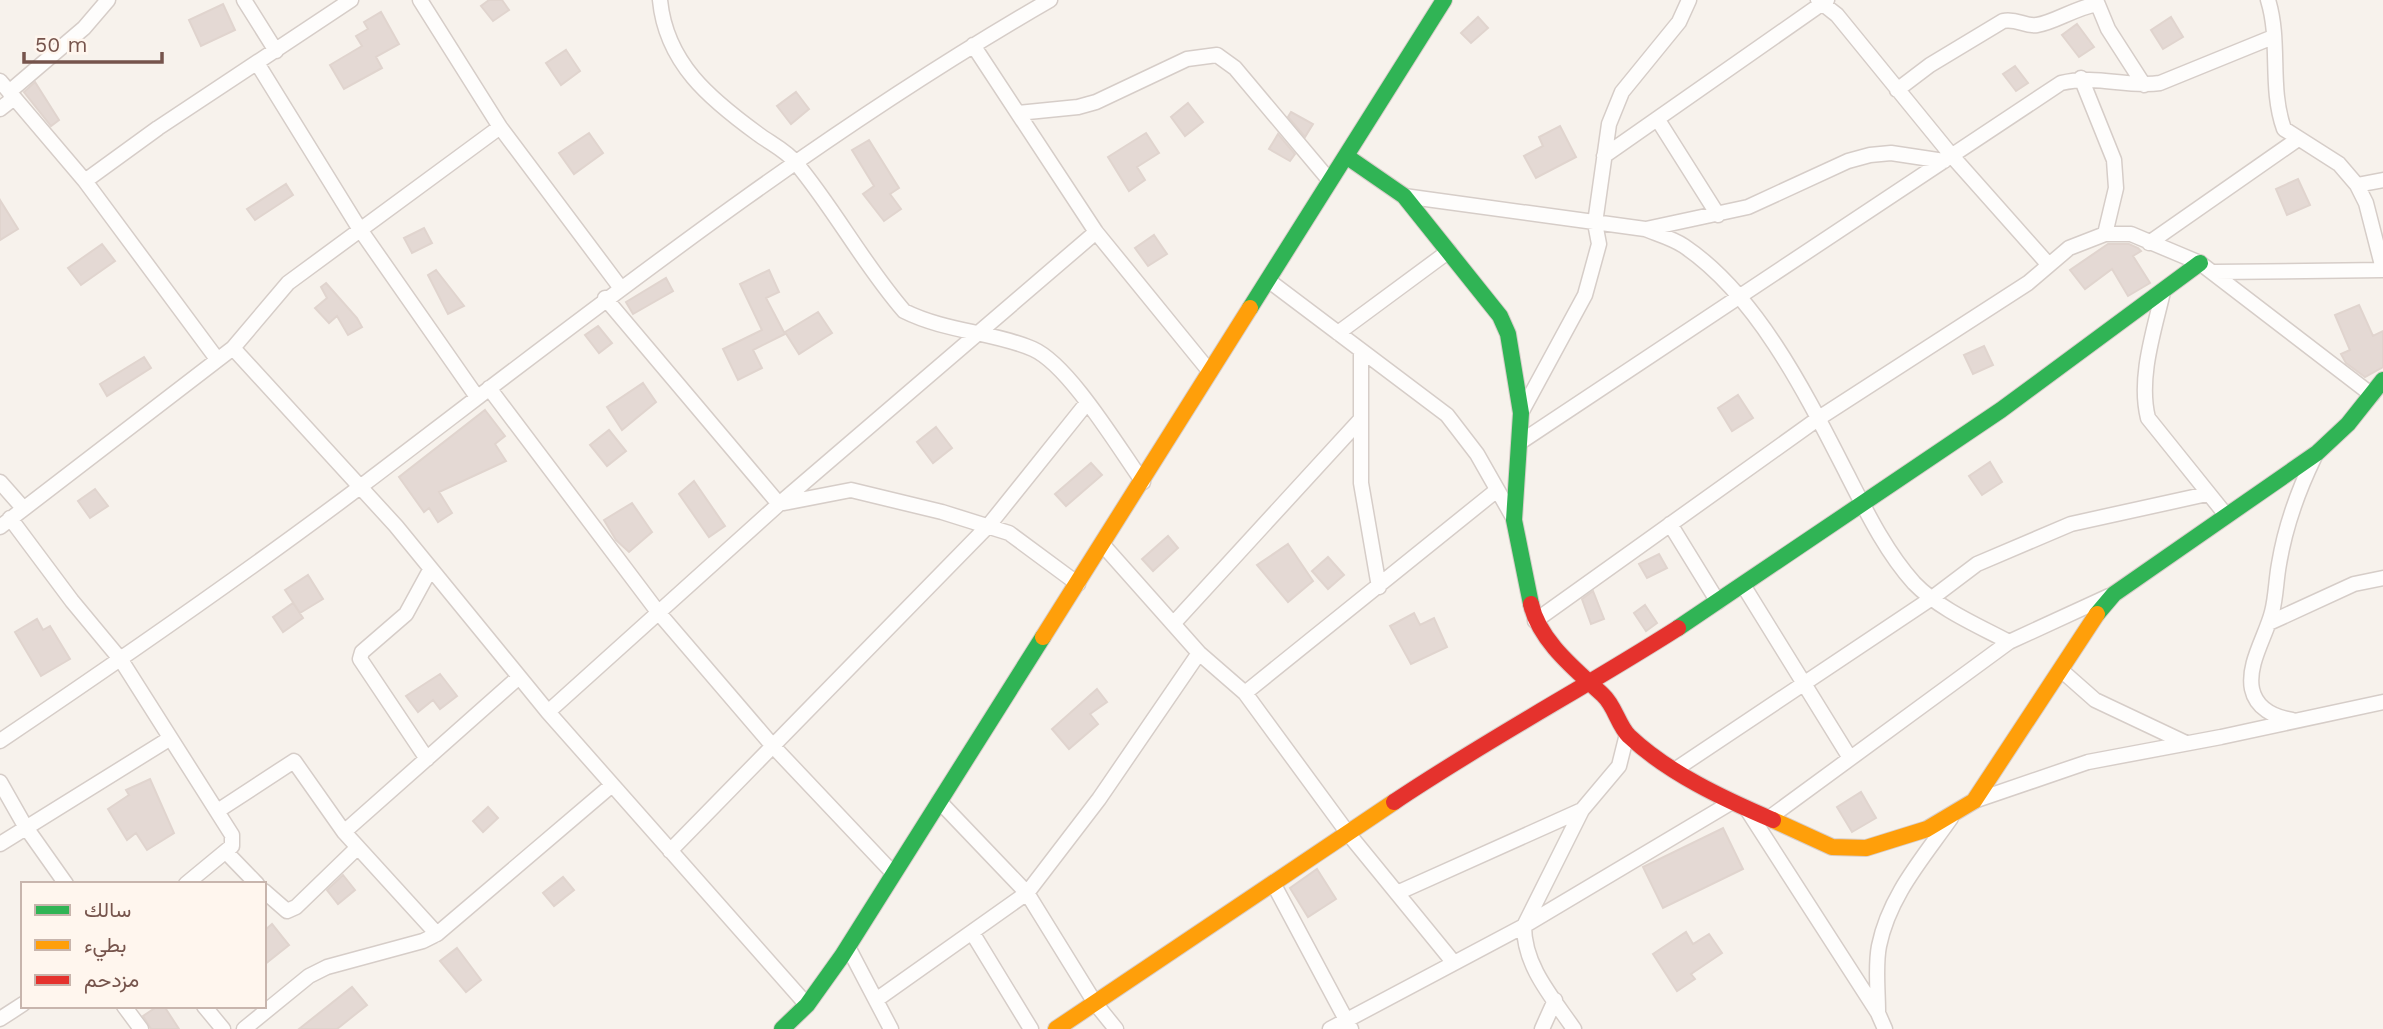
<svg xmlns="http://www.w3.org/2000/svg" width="2383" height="1029" viewBox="0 0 2383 1029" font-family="'Work Sans',Vazirmatn,sans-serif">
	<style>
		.building { fill: #e4d9d4; stroke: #e0d4ce; stroke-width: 2 }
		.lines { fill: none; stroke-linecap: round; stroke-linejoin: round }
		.street-casing { stroke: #d6cdc8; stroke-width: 17 }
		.fast-casing { stroke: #d8ceca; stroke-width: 18 }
		.slow-casing { stroke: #d8ceca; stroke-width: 18 }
		.jam-casing { stroke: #d8ceca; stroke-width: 18 }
		.street { stroke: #fefdfc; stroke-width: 14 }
		.fast { stroke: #30b455; stroke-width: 16 }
		.slow { stroke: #ff9f0a; stroke-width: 16 }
		.jam { stroke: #e5322d; stroke-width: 16 }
	</style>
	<rect width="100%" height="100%" fill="#f7f2ec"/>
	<!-- building -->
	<path class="building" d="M489 0H502L509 10 493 21 481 6Z
		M223 4 235 30 201 46 189 20Z
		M381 12 399 44 376 57 382 68 344 89 330 65 362 46 356 36 368 29 364 22Z
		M1478 17 1488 28 1471 43 1461 33Z
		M2171 17 2183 37 2163 49 2151 30Z
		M2077 24 2094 47 2079 57 2062 35Z
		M566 50 580 71 561 85 546 63Z
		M2015 66 2028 83 2016 91 2003 74Z
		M35 82 59 120 51 126 24 92Z
		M796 92 809 109 791 124 777 106Z
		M1188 103 1203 122 1185 136 1171 117Z
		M1291 112 1313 124 1305 137 1288 117Z
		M1560 126 1576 157 1536 178 1524 156 1543 146 1539 137Z
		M589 133 603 153 574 174 559 153Z
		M1146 133 1159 153 1137 167 1145 180 1129 191 1108 157Z
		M1278 134 1295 154 1290 161 1269 149Z
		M869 140 899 188 890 194 901 209 884 221 863 194 874 186 852 150Z
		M2298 179 2310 205 2287 215 2276 189Z
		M286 184 293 195 255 220 247 209Z
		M0 200 18 229 0 240Z
		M424 228 432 243 412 253 404 238Z
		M1154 235 1167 254 1148 266 1135 248Z
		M102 244 115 261 81 285 68 268Z
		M2108 244H2129L2138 248 2141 251 2133 256 2150 283 2128 296 2112 269 2085 289 2070 270Z
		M436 270 464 306 448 314 428 275Z
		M769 270 779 292 766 298 785 334 753 350 762 368 738 380 723 349 762 330 740 284Z
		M666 278 673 291 633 314 626 302Z
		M326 283 357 318 362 327 348 335 337 316 329 323 315 308 327 298 321 287Z
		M2359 305 2373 336 2383 331V367L2365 377 2346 363 2341 354 2350 350 2335 315Z
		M818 312 832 333 799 354 785 332Z
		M598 326 612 343 599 353 585 335Z
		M1984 346 1993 365 1973 374 1964 355Z
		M144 357 151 368 107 396 100 384Z
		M643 383 656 402 622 430 607 407Z
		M1738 395 1753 418 1732 431 1718 408Z
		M485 410 505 436 495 444 506 461 439 492 452 513 438 522 429 508 424 512 399 477Z
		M936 427 952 448 933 463 917 442Z
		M609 430 626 451 607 466 590 445Z
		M1990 462 2002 482 1982 495 1969 476Z
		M1091 463 1102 475 1066 506 1055 494Z
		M694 481 725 526 709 537 679 494Z
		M95 489 108 506 90 518 78 501Z
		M632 503 652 532 629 552 616 540 604 520Z
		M1168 536 1178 548 1153 571 1142 559Z
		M1288 544 1313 581 1288 602 1257 565Z
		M1659 554 1667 568 1647 578 1639 564Z
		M1328 557 1344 575 1328 589 1312 571Z
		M308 575 323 599 300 613 285 590Z
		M1593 591 1604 619 1591 624 1582 599Z
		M293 603 303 618 283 632 273 617Z
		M1645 605 1657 623 1646 631 1634 613Z
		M1414 613 1420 625 1434 618 1447 647 1411 664 1390 626Z
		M37 619 43 630 50 626 70 659 41 676 15 632Z
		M440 674 457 696 440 709 433 700 418 712 406 696Z
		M1097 689 1107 702 1090 714 1098 724 1069 749 1052 729Z
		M150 779 174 833 147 850 136 833 127 840 108 809 129 795 126 790Z
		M1861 792 1876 818 1852 832 1837 807Z
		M488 807 498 818 483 832 473 821Z
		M1723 828 1743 869 1663 908 1643 867Z
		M1317 869 1336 899 1308 917 1290 888Z
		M343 875 355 890 338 904 327 890Z
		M563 877 574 890 554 906 543 893Z
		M272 924 289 945 264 965V931Z
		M1686 932 1693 944 1709 934 1722 953 1691 974 1695 979 1677 991 1653 954Z
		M457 948 481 980 466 992 440 961Z
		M352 987 367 1005 337 1029H299Z
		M158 1006H164L179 1029H151L143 1016Z"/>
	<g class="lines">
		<defs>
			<path id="street" d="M244 0 276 51
				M420 0 500 127 620 287
				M660 0C666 63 710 99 758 134 770 143 787 151 796 163 835 210 864 265 904 311 946 332 994 332 1033 349 1069 365 1118 447 1143 482
				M1818 0 1837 15 1952 156 2048 264
				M2096 0 2108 29 2144 85
				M2268 0C2281 42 2269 87 2284 129L2339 164 2357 185 2366 203 2383 269
				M973 45 1096 232 1210 372
				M257 63 359 228 477 397
				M2081 78 2114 160 2116 188 2105 234
				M0 81 85 181 217 359
				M1897 90 1930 65 2003 21C2017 18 2025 27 2037 25 2053 23 2075 8 2097 4
				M9 92 84 28 108 0
				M0 109 14 98
				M1018 113 1078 107 1096 102 1187 59 1217 55 1235 68 1330 181
				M1658 120 1718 215
				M1604 156 1827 0
				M85 181 158 128 351 0
				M2357 185 2383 180
				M1404 196 1645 229C1657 234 1672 238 1684 246 1758 296 1807 396 1847 474 1866 511 1886 552 1914 583 1939 609 1977 625 2009 642
				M1646 229 1748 207 1848 161 1870 155 1891 153 1944 161
				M2149 243 2298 139
				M2215 272 2383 270
				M1268 280 1447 415 1477 454 1514 519
				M2163 292C2154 331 2138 378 2148 418L2226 515
				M605 298 779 504
				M1338 333 1449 251
				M233 348 396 526 548 712 807 1005
				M1361 351V483L1379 587
				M489 388 658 612 772 745 893 873
				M1521 413 1585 295 1599 244 1595 223 1609 124 1622 92 1679 22 1689 0
				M1519 443 2061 83C2097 74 2126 88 2160 83L2273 37
				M0 482 23 508
				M784 503 851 490 942 512 1009 533 1078 584
				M10 518 72 601 121 660 232 835V846L186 884
				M1670 524 1718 602
				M0 527 233 348 288 283 500 127
				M1103 545 1199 653 1245 693 1347 832 1454 963
				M1743 585 1850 758
				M1535 621 1819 418 2028 283 2069 248 2105 234H2131L2200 263 2372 395
				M2269 623 2354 584 2383 578
				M1173 624 1361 419
				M2061 670 2095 700 2186 743
				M1245 693 1497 490
				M548 712 779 504 1096 232
				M2292 720C2274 717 2256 708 2252 689 2247 664 2266 636 2272 612 2276 597 2276 580 2279 564 2285 528 2298 491 2314 458
				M0 741C123 658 246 573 364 484 588 314 807 140 1050 0
				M427 759 360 659 362 652 406 614 430 570
				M1676 769 1932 598 1977 564 2071 524 2207 494
				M0 782 25 826 66 884
				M939 801 1027 893 1095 1003 1116 1029
				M1974 801 2088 762 2221 737 2383 702
				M1746 808 1878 1013 1885 1029
				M219 810 294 761 344 832 437 934
				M1769 818 2009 642 2109 596
				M344 832 519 677
				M0 844 169 739
				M670 851 989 525 1086 404
				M226 852 257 884
				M1273 883 1351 1029
				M264 891 287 911 296 907 357 848
				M1397 893 1582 810
				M973 934 1031 1029
				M848 947 891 1029
				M876 1000 1027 893 1099 799 1199 653
				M124 1006 141 1029
				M204 1006 223 1029
				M1878 1012C1878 990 1875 966 1879 946 1889 896 1923 858 1951 818
				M0 1019 23 1004
				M244 1029 309 976 327 967 423 941 437 934 612 785
				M1330 1029 1524 926 1732 802
				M1542 1029 1555 1000
				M1574 1029C1552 997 1524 966 1524 926L1582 810 1619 766 1627 734"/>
			<path id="fast" d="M1346 156 1404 196 1500 316 1508 334 1521 413 1514 520 1531 604
				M1250 308 1444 0
				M2097 614 2114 594 2317 453 2348 424 2383 380
				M1678 628 2001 410 2200 263
				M782 1029 807 1005 842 956 1043 637"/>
			<path id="slow" d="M1043 637 1250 308
				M1773 820 1832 847 1866 848 1927 829 1974 801 2097 614
				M1056 1029 1394 802"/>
			<path id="jam" d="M1531 604C1539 641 1576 670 1603 695 1615 706 1618 725 1629 736 1668 773 1724 799 1773 820
				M1394 802C1486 740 1584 688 1678 628"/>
		</defs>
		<!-- street casing -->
		<use href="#street" class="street-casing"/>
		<!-- fast casing -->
		<use href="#fast" class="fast-casing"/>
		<!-- slow casing -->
		<use href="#slow" class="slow-casing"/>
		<!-- jam casing -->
		<use href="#jam" class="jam-casing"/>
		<!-- street -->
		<use href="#street" class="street"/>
		<!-- fast -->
		<use href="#fast" class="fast"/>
		<!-- slow -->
		<use href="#slow" class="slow"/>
		<!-- jam -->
		<use href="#jam" class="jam"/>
	</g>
	<!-- legend -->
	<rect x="21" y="882" width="245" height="126" fill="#fff6ee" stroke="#c8b5ad" stroke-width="2"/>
	<rect x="35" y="905" width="35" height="10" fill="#30b455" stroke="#c8b5ad" stroke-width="2"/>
	<text x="84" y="917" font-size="21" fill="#76544c">سالك</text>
	<rect x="35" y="940" width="35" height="10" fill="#ff9f0a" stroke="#c8b5ad" stroke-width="2"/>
	<text x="84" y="952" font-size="21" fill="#76544c">بطيء</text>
	<rect x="35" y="975" width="35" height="10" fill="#e5322d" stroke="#c8b5ad" stroke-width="2"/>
	<text x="84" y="987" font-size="21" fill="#76544c">مزدحم</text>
	<!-- scale -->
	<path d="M24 52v10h138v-10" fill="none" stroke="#76544c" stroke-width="3.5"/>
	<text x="35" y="52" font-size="21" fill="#76544c" stroke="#fff6ee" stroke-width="5" paint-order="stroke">50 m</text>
</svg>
